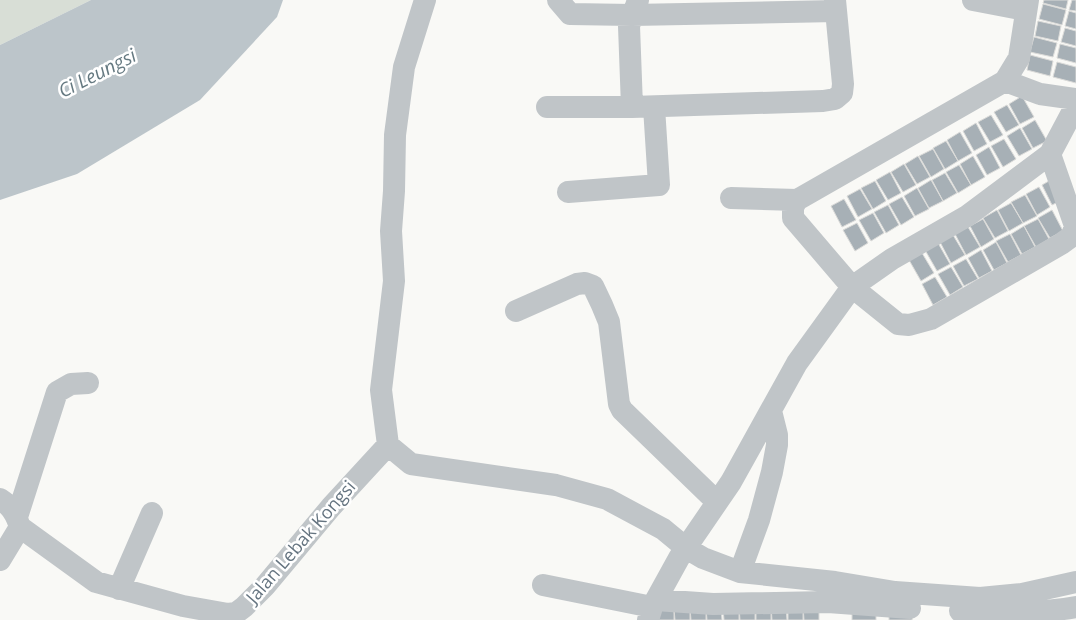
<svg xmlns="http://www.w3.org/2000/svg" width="1076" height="620" viewBox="0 0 1076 620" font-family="'Open Sans',sans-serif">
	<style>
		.green { fill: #d8ded6 }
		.water { fill: #bcc5ca }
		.building { fill: #a7b0b6; stroke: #dbdbd9 }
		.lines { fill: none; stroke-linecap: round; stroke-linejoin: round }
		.minor { stroke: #c0c5c8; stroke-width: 22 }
		.labels { text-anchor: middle; stroke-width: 5; stroke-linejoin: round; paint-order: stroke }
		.street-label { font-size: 18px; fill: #657480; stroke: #fff }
		.water-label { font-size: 19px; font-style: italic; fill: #657981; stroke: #fff }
	</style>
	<rect width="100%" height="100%" fill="#f9f9f6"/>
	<!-- green -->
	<path class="green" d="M0 0H91L0 45Z"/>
	<!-- water -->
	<path class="water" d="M91 0H283L277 17 200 100 77 174 0 200V45Z"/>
	<!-- building -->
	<path class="building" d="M1044 0H1068L1066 9 1043 3Z
		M1072 0H1076V11L1069 10Z
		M1043 4 1066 10 1062 25 1039 19Z
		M1069 11 1076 13V29L1065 26Z
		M1038 21 1061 26 1058 41 1035 36Z
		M1065 28 1076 31V46L1061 42Z
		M1034 37 1057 43 1053 57 1030 52Z
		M1060 44 1076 48V63L1057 58Z
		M1030 55 1053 61 1050 76 1027 70Z
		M1057 62 1076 67V83L1053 77Z
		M1022 96 1034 117 1020 124 1009 104Z
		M1007 105 1019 125 1006 132 994 112Z
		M991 115 1003 135 990 142 978 122Z
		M1035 120 1047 141 1033 148 1022 128Z
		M976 123 987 144 974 151 963 131Z
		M1020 128 1032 149 1019 156 1007 136Z
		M960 132 972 153 958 161 947 140Z
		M1004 139 1016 159 1003 167 991 146Z
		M946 141 958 161 945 169 933 148Z
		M989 147 1000 168 987 175 976 155Z
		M933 149 944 169 931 177 919 156Z
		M918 156 930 177 917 184 905 164Z
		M973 156 985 177 971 185 960 164Z
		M904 164 916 185 903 192 891 172Z
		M959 165 971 185 958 193 946 172Z
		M890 172 901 193 888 200 876 180Z
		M945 173 957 193 943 201 932 180Z
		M1054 178 1064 199 1052 205 1042 185Z
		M931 180 943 201 929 208 918 188Z
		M875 181 886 201 873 209 861 188Z
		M1039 187 1050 207 1037 215 1026 194Z
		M917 188 929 209 915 216 904 196Z
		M860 189 872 209 858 217 847 196Z
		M1025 195 1037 216 1023 223 1011 202Z
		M902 197 914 217 901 225 889 204Z
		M844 199 856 220 842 227 831 206Z
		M1011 203 1023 223 1009 231 998 210Z
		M888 205 899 225 886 233 874 212Z
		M997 210 1008 231 995 238 983 218Z
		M1052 210 1063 231 1050 238 1038 218Z
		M873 213 884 233 871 241 859 220Z
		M983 219 994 239 981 247 970 226Z
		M1038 219 1049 239 1036 247 1024 226Z
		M857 223 868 243 855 251 843 230Z
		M1024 226 1035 247 1022 254 1011 234Z
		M968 227 980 247 966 255 955 234Z
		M1010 234 1021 255 1008 262 996 241Z
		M953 235 965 255 951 263 940 242Z
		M996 242 1007 263 994 270 983 250Z
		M938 243 950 264 937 271 925 250Z
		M981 250 992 271 979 278 968 258Z
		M922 253 934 273 921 281 909 260Z
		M966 259 978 279 964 286 953 266Z
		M951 267 963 287 950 295 938 274Z
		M935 277 947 297 933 305 922 284Z
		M819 604V620H804L803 605Z
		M788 605H803V620H788Z
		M755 606V620H740L739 607Z
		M771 606H786L787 620H772Z
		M771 606V620H756V607Z
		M739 607V620H724L723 608Z
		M690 608H706V620H691Z
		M706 608H721L722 620H707Z
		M674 609V620H658V610Z
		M674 609H690V620H675Z
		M852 609 876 610V620H852Z
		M889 610 913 611 912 620H889Z"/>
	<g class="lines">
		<!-- minor -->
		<path class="minor" d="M425 0 404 67 395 135 394 191 391 231 394 281 381 390 388 445 411 464 556 485 607 499 663 529 686 548 703 558 740 572 835 582 895 592 980 598 1022 594 1076 582
			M558 0 570 14 632 15 836 11
			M638 0 629 26 632 107 823 101 835 99 842 93 843 84 835 0
			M973 0 1026 10
			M1005 81 1019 58 1028 0
			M547 107H632
			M1050 154 1075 226 1072 236 1061 244 931 319 909 325 898 324 852 287 793 218V207L797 200 1005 81 1040 94 1076 99
			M568 192 659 185 654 107
			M731 198 797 200
			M516 311 577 284 585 283 593 286 602 305 609 322 619 404 622 410 717 502
			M0 499C11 506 16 514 20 527L96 582 183 606 228 614 236 613 244 607 265 586 331 507 388 445
			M17 517 57 392 71 384 88 383
			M0 560 20 527
			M740 572 759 520 772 472 777 445V435L771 411
			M543 585 652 607
			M119 589 152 513
			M656 600 713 604 828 602 910 608
			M960 611C998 613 1038 614 1076 607
			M648 620 652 607 679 558 731 482 797 363 852 287 892 259 967 216 1050 154 1076 105"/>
	</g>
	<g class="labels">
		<!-- street labels -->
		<g class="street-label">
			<text transform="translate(301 542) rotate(-49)" y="6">Jalan Lebak Kongsi</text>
		</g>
		<!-- water labels -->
		<g class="water-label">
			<text transform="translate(97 73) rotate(-27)" y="7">Ci Leungsi</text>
		</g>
	</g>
</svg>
